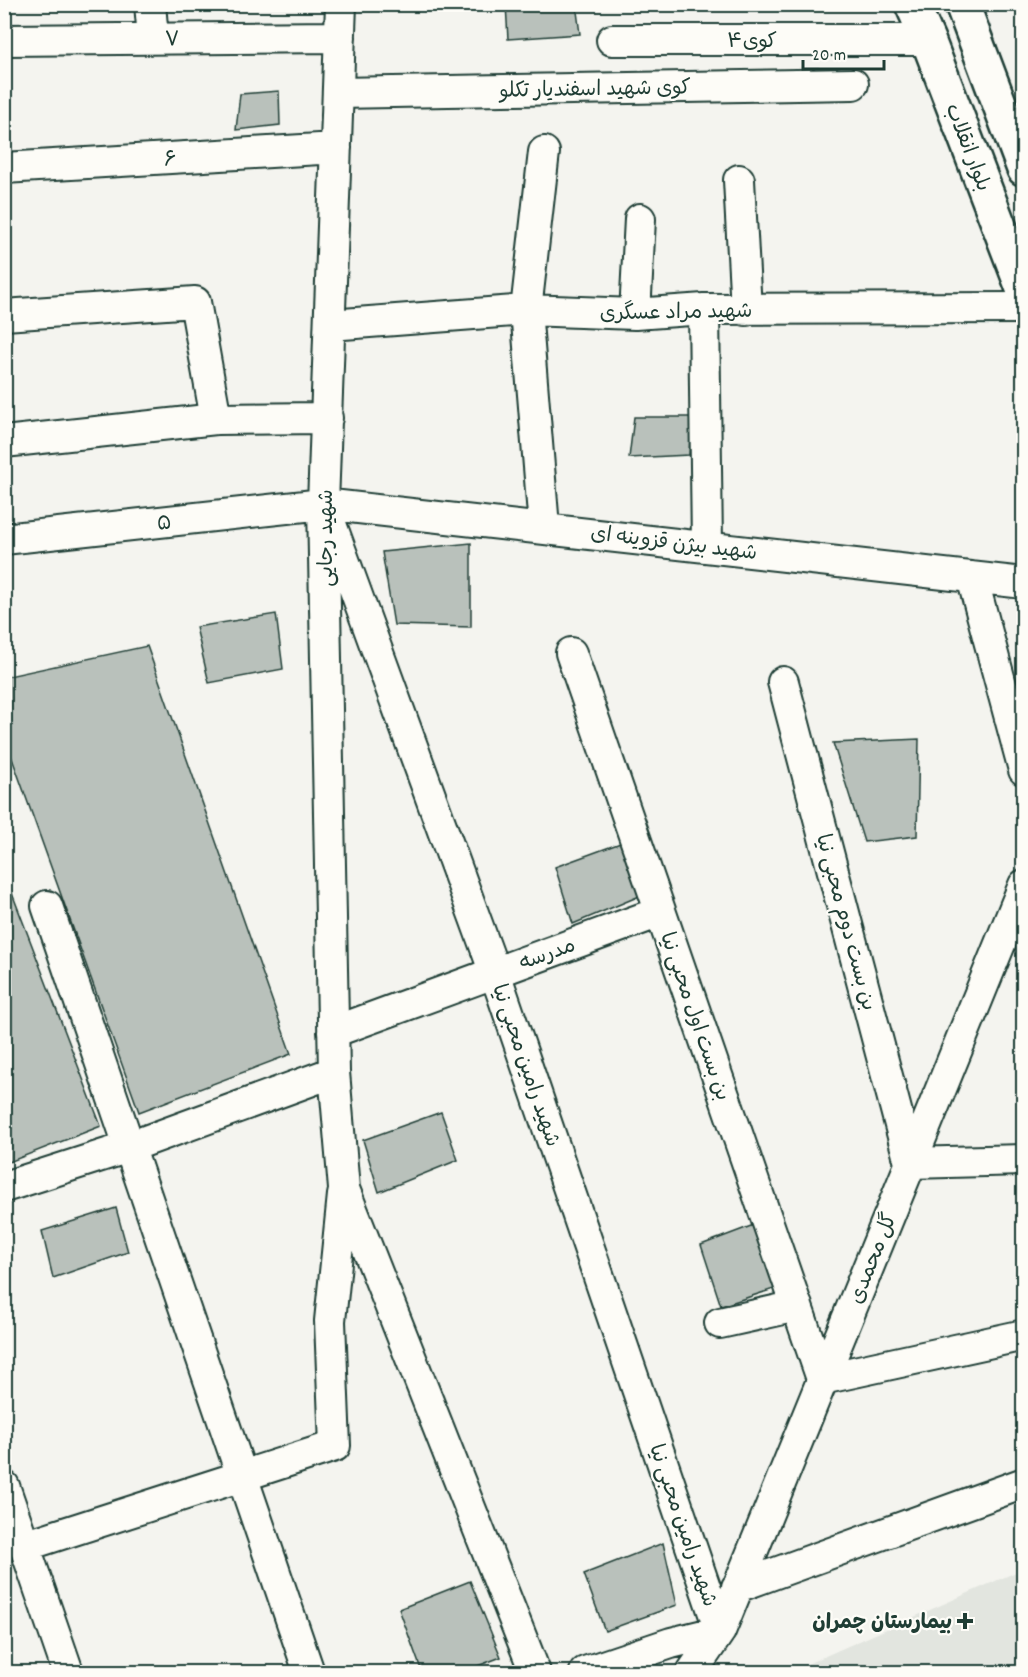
<svg xmlns="http://www.w3.org/2000/svg" width="1028" height="1677" viewBox="0 0 1028 1677" font-family="Dekko,'Playpen Sans Arabic',sans-serif">
	<style>
		.built { fill: #e2e5df }
		.building { fill: #b9c1bb; stroke: #1f3d34; stroke-width: 1.5 }
		.lines { fill: none; stroke-linecap: round; stroke-linejoin: round }
		.minor-casing { stroke: #1f3d34; stroke-width: 34 }
		.major-casing { stroke: #1f3d34; stroke-width: 38 }
		.path { stroke: #1f3d34; stroke-width: 4; stroke-dasharray: 1.5 4.5; stroke-linecap: butt }
		.minor { stroke: #fdfcf7; stroke-width: 30 }
		.major { stroke: #fdfcf7; stroke-width: 33 }
		.poi-dot { fill: #1f3d34; stroke: #fdfcf7; stroke-width: 2 }
		.labels { text-anchor: middle; stroke-width: 4.5; stroke-linejoin: round; paint-order: stroke }
		.street-label { font-size: 21px; fill: #1f3d34; stroke: #fdfcf7 }
		.poi-label { font-size: 21px; font-weight: bold; fill: #1f3d34; stroke: #fdfcf7; text-anchor: end }
	</style>
	<rect width="100%" height="100%" fill="#f4f4ef"/>
	<filter id="ink" filterUnits="userSpaceOnUse"><feTurbulence type="fractalNoise" baseFrequency=".0167" numOctaves="2"/><feDisplacementMap in="SourceGraphic" scale="12" xChannelSelector="R" yChannelSelector="G"/><feConvolveMatrix kernelMatrix="1 2 1 2 8 2 1 2 1" color-interpolation-filters="sRGB"/></filter>
	<g filter="url(#ink)">
		<!-- built -->
		<path class="built" d="M1023 1569V1672H789Z"/>
		<!-- building -->
		<path class="building" d="M506 4H576L580 34 508 39Z
			M279 91 280 125 236 130 240 94Z
			M634 417H691L689 455 629 458Z
			M471 543V627L394 625 382 552Z
			M276 614 283 669 209 683 196 627Z
			M147 646 291 1054 139 1112 4 736V677Z
			M919 739 917 836 864 842 833 743Z
			M626 841 642 895 573 924 555 867Z
			M10 888 101 1126 4 1164V890Z
			M441 1112 458 1160 379 1192 363 1140Z
			M116 1208 128 1252 53 1278 42 1231Z
			M759 1223 780 1287 721 1306 701 1245Z
			M663 1543 677 1605 605 1631 584 1574Z
			M470 1581 501 1657 462 1672H422L399 1609Z"/>
		<g class="lines">
			<defs>
				<path id="minor" d="M150 4 153 38
					M341 4 323 504 334 1072 344 1189 535 1672
					M4 40 340 37
					M612 40H928
					M338 93 853 84
					M4 168 336 148
					M739 180 746 310
					M704 309 707 546
					M635 314 640 219
					M4 315 195 302 216 419 327 418
					M330 325 526 310 635 314 704 309 1024 308
					M4 442 216 419
					M332 527 495 973 720 1631
					M544 527 526 310 544 152
					M4 539 323 504 1024 583
					M972 577 1024 770
					M571 653 822 1379 1024 1335
					M783 682 910 1163 1024 1160
					M47 906 309 1672
					M333 1032 660 912
					M4 1187 129 1147 334 1072
					M720 1323 797 1306
					M4 1486 68 1672
					M24 1546 335 1446 330 1321 343 1195
					M737 1587 1024 1483
					M585 1672 671 1643 720 1631
					M692 1672 720 1631 1024 885"/>
				<path id="major" d="M912 4 928 40 1024 291
					M962 4 1024 169"/>
			</defs>
			<!-- minor casing -->
			<use href="#minor" class="minor-casing"/>
			<!-- major casing -->
			<use href="#major" class="major-casing"/>
			<!-- path -->
			<path class="path" d="M1022 4 1024 9"/>
			<!-- minor -->
			<use href="#minor" class="minor"/>
			<!-- major -->
			<use href="#major" class="major"/>
		</g>
	</g>
	<!-- markers -->
	<path class="poi-dot" d="M962 1612h6v6h6v6h-6v6h-6v-6h-6v-6h6z"/>
	<g class="labels">
		<!-- street labels -->
		<g class="street-label">
			<text transform="translate(172 38) rotate(-1)" y="7">۷</text>
			<text x="752" y="47">کوی۴</text>
			<text transform="translate(595 88) rotate(-1)" y="7">کوی شهید اسفندیار تکلو</text>
			<text transform="translate(969 147) rotate(69)" y="7">بلوار انقلاب</text>
			<text transform="translate(170 158) rotate(-4)" y="7">۶</text>
			<text transform="translate(676 311) rotate(-1)" y="7">شهید مراد عسگری</text>
			<text transform="translate(164 522) rotate(-6)" y="7">۵</text>
			<text transform="translate(325 538) rotate(-90)" y="7">شهید رجایی</text>
			<text transform="translate(674 542) rotate(7)" y="7">شهید بیژن قزوینه ای</text>
			<text transform="translate(847 922) rotate(75)" y="7">بن بست دوم محبی نیا</text>
			<text transform="translate(547 953) rotate(-20)" y="7">مدرسه</text>
			<text transform="translate(696 1016) rotate(71)" y="7">بن بست اول محبی نیا</text>
			<text transform="translate(527 1065) rotate(71)" y="7">شهید رامین محبی نیا</text>
			<text transform="translate(872 1258) rotate(-68)" y="7">گل محمدی</text>
			<text transform="translate(684 1525) rotate(71)" y="7">شهید رامین محبی نیا</text>
		</g>
		<!-- poi labels -->
		<g class="poi-label">
			<text x="952" y="1628">بیمارستان چمران</text>
		</g>
	</g>
	<!-- margin -->
	<rect width="1028" height="1677" fill="none" stroke="#fdfcf7" stroke-width="24"/>
	<rect x="12" y="12" width="1004" height="1653" fill="none" stroke="#1f3d34" stroke-width="2" filter="url(#ink)"/>
	<!-- scale -->
	<path d="M803 60v9h81v-9" fill="none" stroke="#1f3d34" stroke-width="3"/>
	<text x="812" y="60" font-size="18" fill="#1f3d34" stroke="#fdfcf7" stroke-width="4.5" paint-order="stroke">20 m</text>
</svg>
